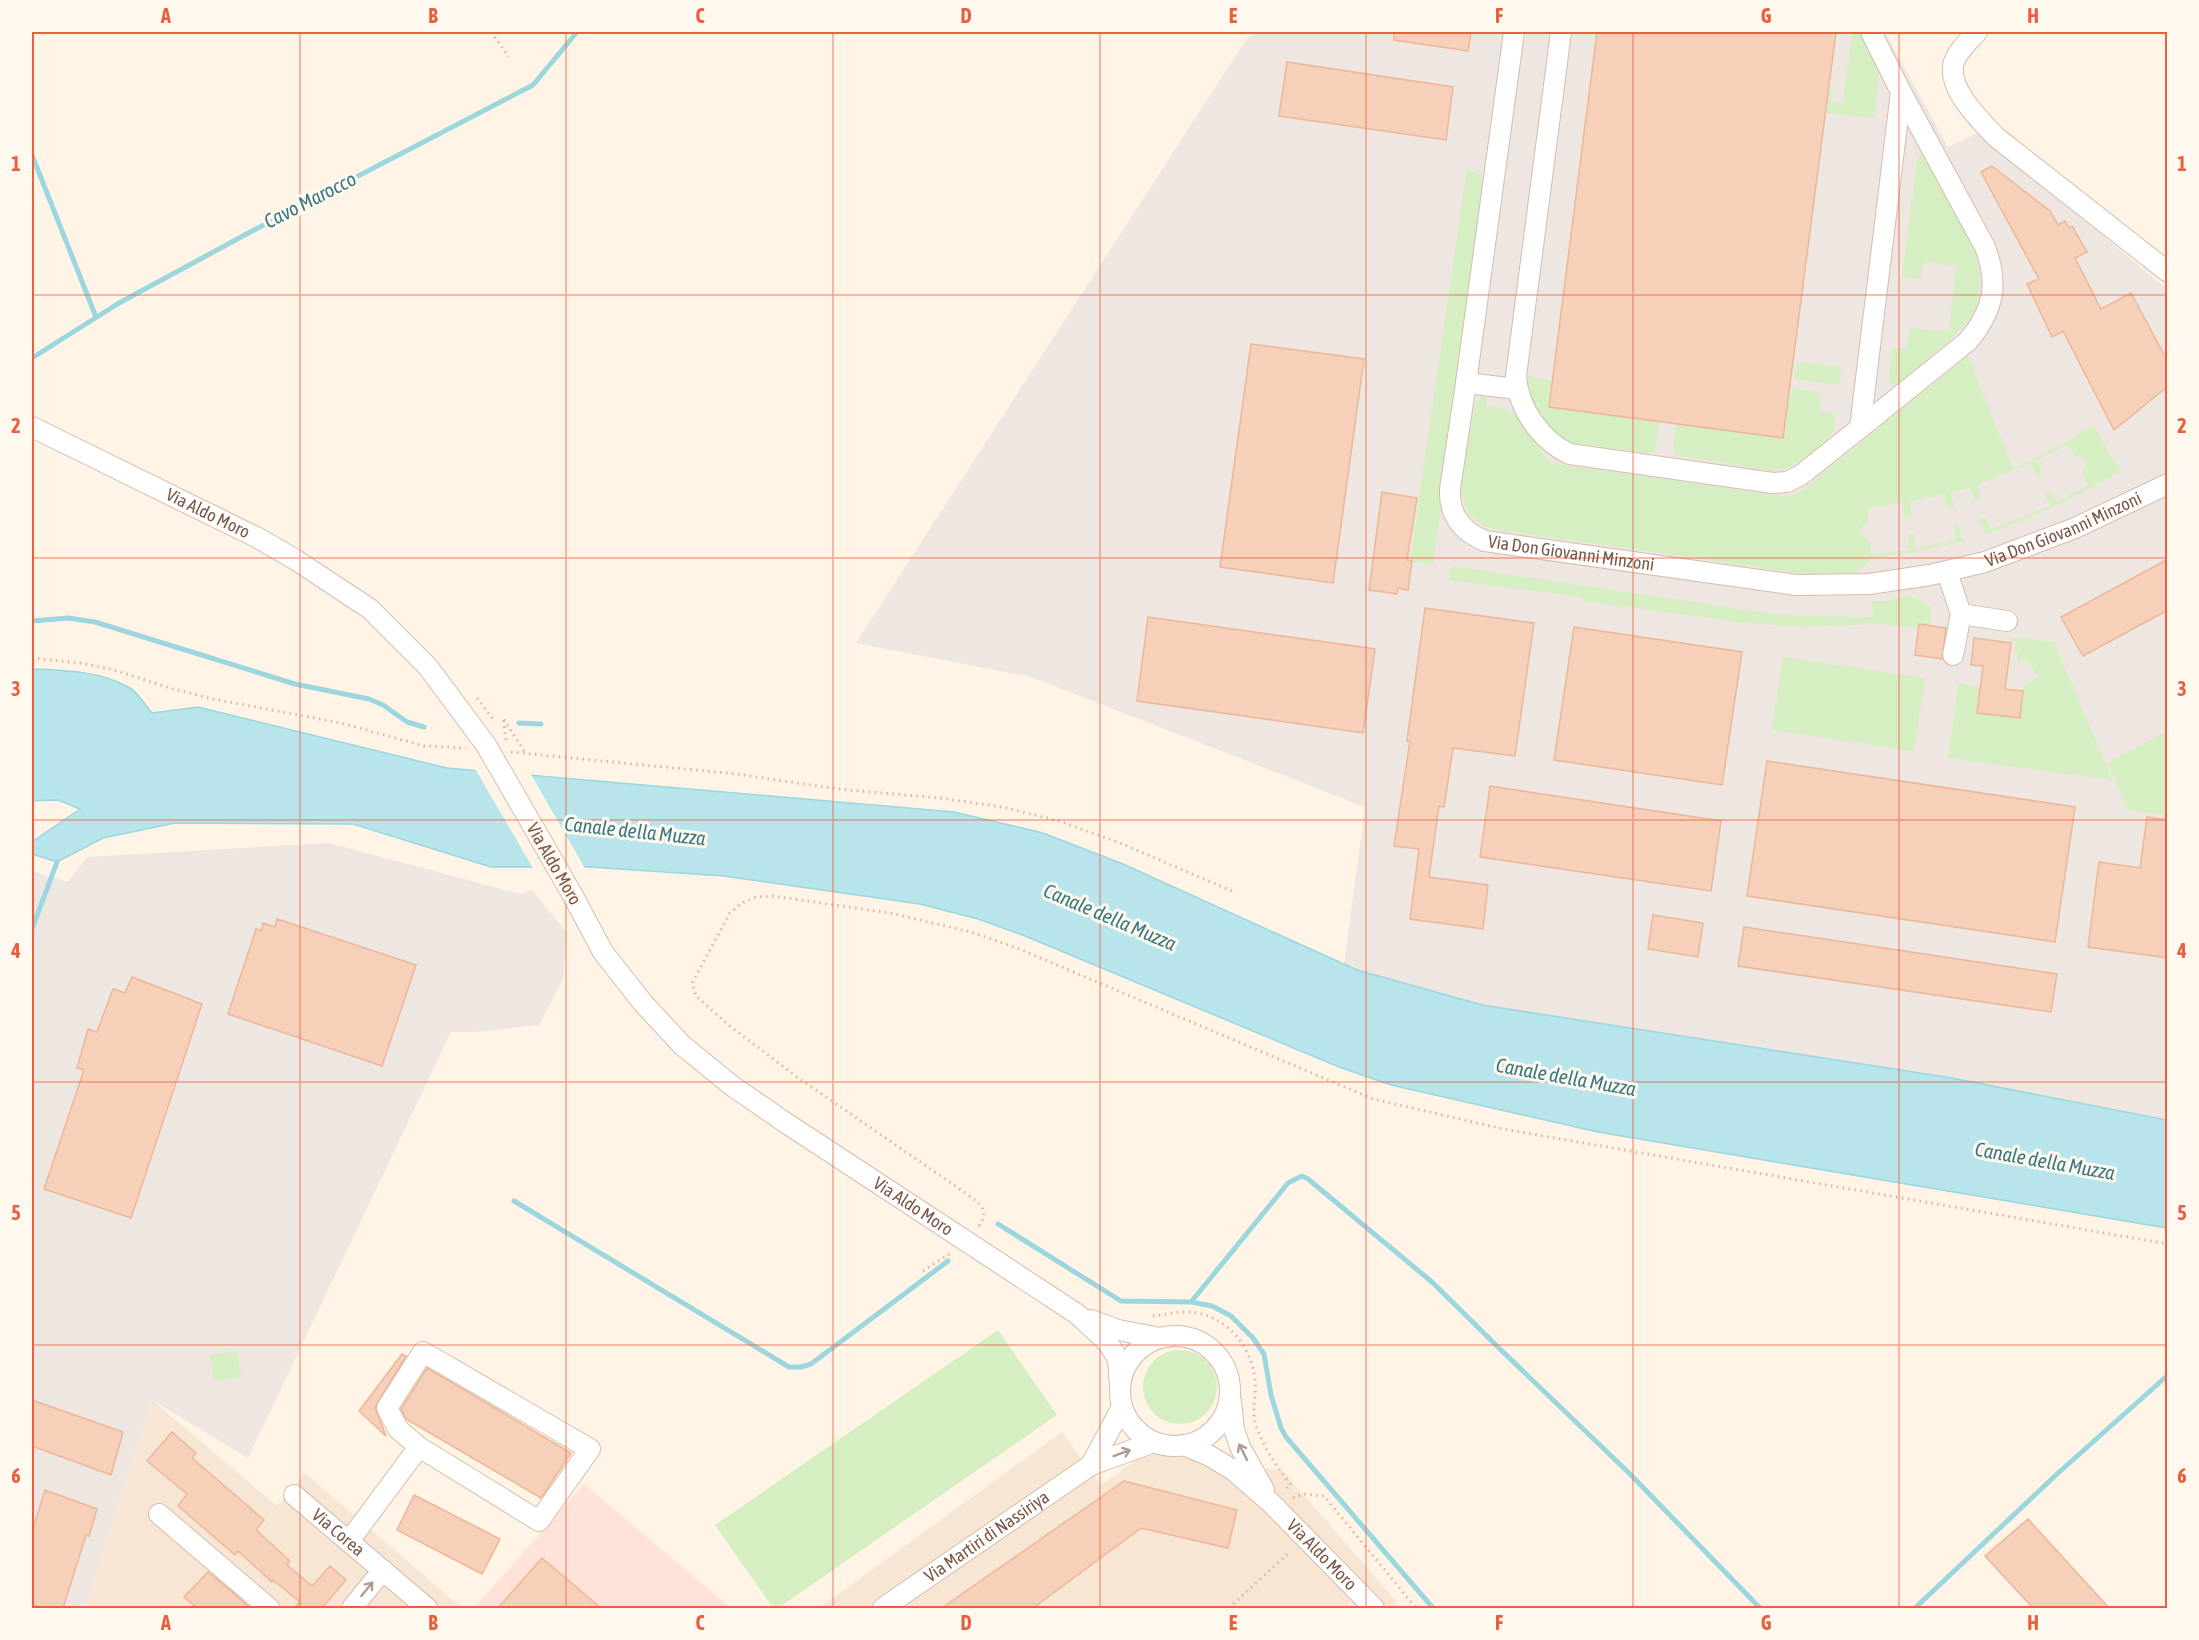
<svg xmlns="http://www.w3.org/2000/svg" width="2199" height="1640" viewBox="0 0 2199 1640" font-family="'Asap Condensed',sans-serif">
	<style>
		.residential { fill: #f7e6d3 }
		.commercial { fill: #ffe3d9 }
		.industrial { fill: #eee6e0 }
		.green { fill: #d5eec2 }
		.water { fill: #b7e5eb; stroke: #9cd6de; stroke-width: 1.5 }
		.pier { fill: #fff4e5 }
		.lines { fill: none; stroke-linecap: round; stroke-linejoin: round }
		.stream { stroke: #9cd6de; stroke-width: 5 }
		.building { fill: #f7d0ba; stroke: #ecb698; stroke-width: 1.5 }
		.minor-casing { stroke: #d5bdac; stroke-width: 22 }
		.path { stroke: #ddb39c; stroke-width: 3; stroke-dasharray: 1.5 4.5; stroke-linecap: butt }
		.minor { stroke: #fff; stroke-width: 20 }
		.minor-bridge-casing { stroke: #d5bdac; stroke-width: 22; stroke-linecap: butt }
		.minor-bridge { stroke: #fff; stroke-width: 20 }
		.oneway { stroke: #b09b91 }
		.grid { fill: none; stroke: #ea603e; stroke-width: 1.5; stroke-opacity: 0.55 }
		.labels { text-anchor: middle; stroke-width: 6; stroke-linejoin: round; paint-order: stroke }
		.street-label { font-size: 18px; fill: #7b5847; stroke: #fff8ee }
		.water-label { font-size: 20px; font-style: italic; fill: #387882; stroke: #fff8ee }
		.neatline { fill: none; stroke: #ea603e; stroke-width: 2 }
		.grid-label { font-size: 20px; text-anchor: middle; font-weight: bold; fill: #ea603e }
	</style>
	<rect width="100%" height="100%" fill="#fff4e5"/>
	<!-- residential -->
	<path class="residential" d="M152 1400 277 1506 305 1473 462 1608H86Z
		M1062 1432 1101 1485 1147 1452 1283 1471 1402 1608H819Z"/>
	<!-- commercial -->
	<path class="commercial" d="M584 1484 731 1608H474Z"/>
	<!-- industrial -->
	<path class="industrial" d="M1251 32H1885L1948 147 1979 132 2167 289V1144L1341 987 1365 807 1031 677 856 643Z
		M329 843 520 894 532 890 567 933 563 979 539 1025 477 1032H451L248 1458 152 1400 86 1608H32V871L68 882 87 857Z"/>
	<!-- green -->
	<path class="green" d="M1852 32H1861L1877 63 1879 73 1874 118 1825 113 1828 89H1832L1831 102 1843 104Z
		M1923 155 1927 158 1974 250C1992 304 1970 324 1930 356 1919 366 1907 378 1893 385L1889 381 1892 348 1907 349 1910 328 1949 332 1956 266 1923 262 1921 279 1902 277 1917 161 1919 156Z
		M1467 169 1480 175 1486 191 1433 564 1410 561Z
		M1968 356 2013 469 2070 440 2093 425 2120 471C2077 497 2032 518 1984 535L1979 519 1986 517 1990 530 2050 506 2044 493 2050 490 2057 502 2088 486 2082 473 2087 467 2086 460 2082 456 2075 457 2068 444 2036 460 2043 474 2037 476 2030 463 1977 485 1981 499 1976 501 1970 487 1950 493 1954 507 1948 509 1943 494 1909 502 1912 516 1905 517 1902 503 1867 508 1868 522 1862 525 1860 532 1862 537 1869 540 1871 554 1910 550 1908 535 1914 534 1916 549 1956 540 1953 526 1958 524 1963 541 1916 552 1872 558 1855 574H1807L1493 529C1455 517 1461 487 1466 456 1469 439 1472 422 1475 405L1482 396H1487L1486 406 1503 408 1514 414 1550 463 1789 497 1800 492Z
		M1797 362 1841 367 1839 385 1794 379Z
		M1528 376 1552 381 1549 407 1659 422 1657 444 1653 452 1649 453 1571 443C1549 431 1526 402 1528 376Z
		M1792 388 1821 393 1819 411 1835 413C1834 418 1835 423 1834 428 1829 445 1792 470 1774 471L1675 455 1673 446 1676 424 1783 438 1789 395H1792Z
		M1451 566 1767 613 1799 616 1873 617 1872 601H1887L1908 595 1931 607 1930 625 1919 624 1918 628 1881 624 1800 627 1745 623 1584 601 1580 597 1449 580Z
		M2013 637 2054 642 2112 780 1948 758 1959 683 1980 687 2020 717 2023 687 2039 677 2026 659 2018 663V653H2014L2016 641 2012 640Z
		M1783 657 1925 678 1914 751 1772 730Z
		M2167 731V815L2128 810 2107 763Z
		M998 1330 1057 1415 778 1608H773L715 1525Z
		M1143 1387a37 37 0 1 1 74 0a37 37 0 1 1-74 0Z
		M237 1351 241 1377 214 1381 210 1355Z"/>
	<!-- water -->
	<path class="water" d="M32 669C63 670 102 671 130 688 138 693 145 705 152 713L198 707 447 768 954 812 1043 833 1123 864 1357 970 1482 1005 1946 1077 2167 1120V1228L1598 1132 1391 1085 1339 1067 1025 936 978 919 920 904 724 876 589 867H491L353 824 175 823 103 838 57 862 32 854V842L80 809 58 800 32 801Z"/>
	<!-- pier -->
	<path class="pier" d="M474 767 529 771 586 870H534Z"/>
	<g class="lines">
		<!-- stream -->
		<path class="stream" d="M32 155 96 317
			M32 358 119 303 254 230 533 85 577 32
			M32 621 68 618 95 622 295 684 369 699 383 705 407 722 424 727
			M519 723 541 724
			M32 929 57 862
			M514 1201 789 1367H801L811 1364 948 1261
			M998 1224 1121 1301 1191 1302 1288 1183 1302 1176 1308 1179 1432 1282 1501 1350 1629 1473 1760 1608
			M1191 1302 1212 1306 1231 1316 1253 1338 1264 1354 1271 1395 1281 1428 1286 1437 1433 1608
			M1915 1608 2057 1474 2168 1375"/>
	</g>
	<!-- building -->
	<path class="building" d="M1394 32H1471L1468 51 1394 40Z
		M1597 32H1836L1783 438 1549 407Z
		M1287 62 1453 87 1446 140 1279 116Z
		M1992 166 2050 211 2058 225 2065 221 2069 228 2072 226 2087 252 2075 258 2101 309 2131 293 2168 362V386L2114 430 2063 331 2052 337 2027 284 2039 279 1981 172Z
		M1251 344 1364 359 1333 583 1220 567Z
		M1382 492 1417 498 1407 560 1412 561 1408 590 1398 588 1397 594 1369 590Z
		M2168 559V610L2083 656 2061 617Z
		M1425 608 1534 623 1515 756 1453 748 1444 807 1439 806 1429 877 1488 885 1483 929 1410 919 1419 849 1394 846 1410 741H1407Z
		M1148 617 1375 649 1363 733 1137 701Z
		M1919 624 1946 628 1942 659 1915 655Z
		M1574 627 1742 652 1722 785 1554 760Z
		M1974 638 2011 643 2005 689 2023 691 2020 718 1977 713 1983 666 1971 665Z
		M1767 761 2075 807 2055 942 1747 896Z
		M1490 786 1721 821 1711 891 1480 857Z
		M2147 817 2168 820V958L2088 947 2099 862 2140 868Z
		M1653 915 1703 923 1698 957 1648 949Z
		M277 919 416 965 382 1066 228 1014 256 929 261 931 263 923 275 927Z
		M1744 927 2057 974 2051 1012 1738 966Z
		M132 977 202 1004 131 1218 44 1189 84 1070 77 1068 88 1029 97 1032 113 989 125 993Z
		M402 1354 406 1356 375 1407 386 1436 359 1411Z
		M427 1368 571 1453 541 1498 406 1419 401 1409Z
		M32 1400 123 1432 111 1475 32 1446Z
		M172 1432 196 1453 192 1458 264 1520 256 1530 290 1561 287 1565 312 1586 330 1566 346 1580 322 1608H294L300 1602 273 1580 272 1582 238 1551 235 1555 178 1506 187 1494 147 1461Z
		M1124 1481 1237 1510 1228 1548 1141 1528 1033 1608H942Z
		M45 1490 97 1509 89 1536 86 1535 63 1608H43L32 1604V1532Z
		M414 1495 500 1539 482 1574 397 1530Z
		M2028 1519 2109 1608H2033L1985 1556Z
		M542 1558 601 1608H498Z
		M208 1572 230 1590 250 1608H197L184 1597Z"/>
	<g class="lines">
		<defs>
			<g id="minor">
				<path id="s1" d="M1514 32 1466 383 1450 489C1449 515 1461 531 1485 541L1796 585 1869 584 1930 575 1985 562 2075 528 2168 484"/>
				<path d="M1561 32 1516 376C1518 408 1541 441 1570 454L1773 483 1787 482 1801 475 1860 428 1901 92 1871 32"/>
				<path d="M1977 32C1969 41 1958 50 1954 62 1946 88 1980 120 1996 137L2168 272"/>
				<path d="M1466 383 1517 389"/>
				<path id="s2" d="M32 427 258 538 296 560 370 609 428 667 486 745"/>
				<path d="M1860 428 1968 341C1994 310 1999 284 1985 247L1901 92"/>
				<path d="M1947 572 1961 614 1953 655"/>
				<path d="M1961 614 2007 621"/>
				<path id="s3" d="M572 894 603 952 643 1003 682 1045 731 1085 783 1121 1077 1314 1108 1343 1118 1359 1120 1387"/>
				<path d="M1091 1320 1118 1330 1160 1338"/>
				<circle cx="1175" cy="1391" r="55"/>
				<path d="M423 1352 590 1449 539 1521 419 1447 398 1429 387 1408Z"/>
				<path d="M1231 1401 1234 1429 1240 1447 1264 1490"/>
				<path id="s4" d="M1184 1445 1210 1456 1233 1470 1271 1503 1374 1608"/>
				<path d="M1091 1465 1122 1407"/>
				<path id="s5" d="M294 1495 427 1608"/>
				<path d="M159 1514 269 1608"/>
				<path d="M349 1541 419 1447"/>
				<path d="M352 1608 383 1570"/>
				<path id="s6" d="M883 1608 1091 1465 1154 1442"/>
			</g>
		</defs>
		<!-- minor casing -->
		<use href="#minor" class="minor-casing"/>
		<!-- path -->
		<path class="path" d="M491 32 509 57
			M32 658 80 663 114 670 170 688 213 699 341 723 424 746 466 748
			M477 698 493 719
			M506 740 503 718 526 754
			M511 752 736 774 838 789 940 798 1002 807 1059 821 1120 843 1232 891
			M979 1226C990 1209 980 1205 967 1194L797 1077 726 1023 696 996 692 983 730 913 742 903 756 897 772 896 890 913 971 932 1017 948 1373 1099 1503 1129 2168 1244
			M923 1271 951 1253
			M1153 1316C1163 1315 1174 1312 1185 1312 1222 1311 1251 1344 1255 1379 1257 1394 1251 1410 1256 1425 1263 1447 1277 1467 1291 1485L1284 1491
			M1293 1498 1303 1494 1324 1496 1416 1608
			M1229 1608 1291 1551"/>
		<!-- minor -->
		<use href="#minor" class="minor"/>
		<defs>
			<path id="minor-bridge" d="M486 745 572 894"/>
		</defs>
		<!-- minor-bridge casing -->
		<use href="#minor-bridge" class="minor-bridge-casing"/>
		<!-- minor-bridge -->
		<use href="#minor-bridge" class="minor-bridge"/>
	</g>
	<!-- one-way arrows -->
	<defs><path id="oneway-shaft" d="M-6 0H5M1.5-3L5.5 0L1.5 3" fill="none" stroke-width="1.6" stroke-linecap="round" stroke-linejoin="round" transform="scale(1.5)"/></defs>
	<g class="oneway">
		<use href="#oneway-shaft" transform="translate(1243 1452) rotate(-117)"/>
		<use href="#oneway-shaft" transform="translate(1122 1453) rotate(-21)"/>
		<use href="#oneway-shaft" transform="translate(367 1589) rotate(-51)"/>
	</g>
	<!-- grid -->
	<path class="grid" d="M300 32V1608M566 32V1608M833 32V1608M1100 32V1608M1366 32V1608M1633 32V1608M1899 32V1608M32 295H2168M32 558H2168M32 820H2168M32 1082H2168M32 1345H2168"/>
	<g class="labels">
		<!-- street labels -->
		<g class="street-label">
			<text dy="6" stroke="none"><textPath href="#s2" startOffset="196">Via Aldo Moro</textPath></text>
			<text dy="6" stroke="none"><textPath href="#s1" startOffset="1119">Via Don Giovanni Minzoni</textPath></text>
			<text dy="6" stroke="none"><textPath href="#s1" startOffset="616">Via Don Giovanni Minzoni</textPath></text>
			<text transform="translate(554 864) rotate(60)" y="6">Via Aldo Moro</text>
			<text dy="6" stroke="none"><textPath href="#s3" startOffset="470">Via Aldo Moro</textPath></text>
			<text dy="6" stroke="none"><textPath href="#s5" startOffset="58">Via Corea</textPath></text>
			<text dy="6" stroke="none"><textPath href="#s6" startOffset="126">Via Martiri di Nassiriya</textPath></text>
			<text dy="6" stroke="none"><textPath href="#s4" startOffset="178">Via Aldo Moro</textPath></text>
		</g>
		<!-- water labels -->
		<g class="water-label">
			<text transform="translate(310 200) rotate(-27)" y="7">Cavo Marocco</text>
			<text transform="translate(635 831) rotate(6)" y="7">Canale della Muzza</text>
			<text transform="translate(1110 917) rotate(23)" y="7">Canale della Muzza</text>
			<text transform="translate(1566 1077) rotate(10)" y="7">Canale della Muzza</text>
			<text transform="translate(2045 1161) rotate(10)" y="7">Canale della Muzza</text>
		</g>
	</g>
	<!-- border -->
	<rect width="2199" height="1640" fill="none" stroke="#fff8ee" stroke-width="66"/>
	<rect x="33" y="33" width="2133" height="1574" class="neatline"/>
	<g class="grid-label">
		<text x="166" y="23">A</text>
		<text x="433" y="23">B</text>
		<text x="700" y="23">C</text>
		<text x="966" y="23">D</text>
		<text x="1233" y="23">E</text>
		<text x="1499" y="23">F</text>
		<text x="1766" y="23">G</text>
		<text x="2033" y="23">H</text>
		<text x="16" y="171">1</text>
		<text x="2182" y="171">1</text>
		<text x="16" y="433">2</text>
		<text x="2182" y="433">2</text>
		<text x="16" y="696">3</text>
		<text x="2182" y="696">3</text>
		<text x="16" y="958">4</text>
		<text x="2182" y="958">4</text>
		<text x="16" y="1220">5</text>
		<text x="2182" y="1220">5</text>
		<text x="16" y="1483">6</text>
		<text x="2182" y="1483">6</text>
		<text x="166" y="1630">A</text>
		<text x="433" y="1630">B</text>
		<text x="700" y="1630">C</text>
		<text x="966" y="1630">D</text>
		<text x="1233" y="1630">E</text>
		<text x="1499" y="1630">F</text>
		<text x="1766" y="1630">G</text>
		<text x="2033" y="1630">H</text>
	</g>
</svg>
